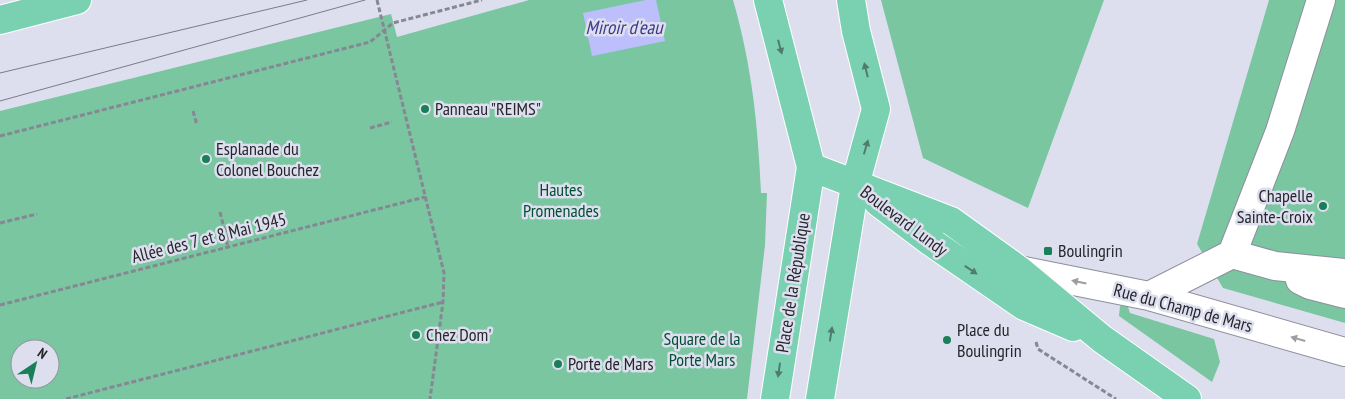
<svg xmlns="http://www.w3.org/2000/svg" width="1345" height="399" viewBox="0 0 1345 399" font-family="'PT Sans Narrow',sans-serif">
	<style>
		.green { fill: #79c6a1; fill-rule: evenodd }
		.water { fill: #bdbffc }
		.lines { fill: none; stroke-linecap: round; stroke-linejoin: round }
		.minor-casing { stroke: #8e8f9d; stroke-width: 30 }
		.major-casing { stroke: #fff; stroke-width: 30 }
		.path { stroke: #868792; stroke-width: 3; stroke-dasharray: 5 2.5; stroke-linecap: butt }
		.minor { stroke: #fff; stroke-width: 28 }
		.major { stroke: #7ad1b1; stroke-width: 28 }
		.tram { stroke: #7b7c86; stroke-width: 1 }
		.oneway { fill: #507c6e }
		.oneway2 { fill: #9d9da0 }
		.poi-dot { fill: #197f58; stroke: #dedfee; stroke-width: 2 }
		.labels { text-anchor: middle; stroke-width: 5; stroke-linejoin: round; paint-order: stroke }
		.poi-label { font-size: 18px; fill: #26262c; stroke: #dedfee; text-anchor: start }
		.park-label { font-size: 18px; fill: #024f34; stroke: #dedfee }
		.street-label { font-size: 18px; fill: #26262c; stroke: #dedfee }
		.water-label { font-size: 19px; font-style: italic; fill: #40388d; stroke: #dedfee }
	</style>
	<rect width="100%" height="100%" fill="#dedfee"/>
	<!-- green -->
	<path class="green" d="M529 0H733C752 66 758 125 761 193H767L765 245 747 399H0V111L391 14 397 37ZM20 349H50V379H20Z
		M881 0H1104L1028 208 923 158Z
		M1269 0H1345V323L1223 288 1197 244Z
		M1127 304 1130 313 1214 339 1220 362 1212 382 1119 316 1120 306Z"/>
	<!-- water -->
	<path class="water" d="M646 0H656L665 41 592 56 583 13Z"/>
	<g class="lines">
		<defs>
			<path id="minor" d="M1232 254 1280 131 1321 0
				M1019 270 1149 296 1345 352
				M1300 280 1310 285 1345 294
				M1149 296 1232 254 1275 266 1345 273"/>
			<path id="major" d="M768 0 811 167 775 399
				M0 20 77 0
				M811 167 951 221 1019 270 1102 339 1187 399
				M878 202 931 242 1024 306 1073 327
				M820 399 855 185 876 109 856 31 851 0"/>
		</defs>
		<!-- minor casing -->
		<use href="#minor" class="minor-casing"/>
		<!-- major casing -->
		<use href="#major" class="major-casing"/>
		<!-- path -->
		<path class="path" d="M377 0 444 273 443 302 430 399
			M193 111 197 125
			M370 128 392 122
			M0 136 370 42 393 23 482 0
			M220 212 224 228 222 232 229 248
			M0 223 37 214
			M224 228 227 231 228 242
			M0 305 425 197
			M1036 342 1038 349 1116 399
			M66 399 443 302"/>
		<!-- minor -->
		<use href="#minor" class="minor"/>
		<!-- major -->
		<use href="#major" class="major"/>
		<!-- tram -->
		<path class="tram" d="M0 73 307 0
			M0 101 365 0"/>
	</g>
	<!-- one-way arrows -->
	<defs><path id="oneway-solid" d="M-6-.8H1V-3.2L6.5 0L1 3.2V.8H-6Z" transform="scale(1.25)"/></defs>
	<g class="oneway">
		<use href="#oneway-solid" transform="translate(780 47) rotate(75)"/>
		<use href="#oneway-solid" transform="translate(866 70) rotate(-104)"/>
		<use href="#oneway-solid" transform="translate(866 147) rotate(-74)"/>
		<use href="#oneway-solid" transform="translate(971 270) rotate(34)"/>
		<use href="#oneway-solid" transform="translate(831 334) rotate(-81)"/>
		<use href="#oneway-solid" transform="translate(779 370) rotate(98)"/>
	</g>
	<g class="oneway2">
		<use href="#oneway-solid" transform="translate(1079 282) rotate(-168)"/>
		<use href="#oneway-solid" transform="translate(1298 339) rotate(-164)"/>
	</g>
	<!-- markers -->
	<g class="poi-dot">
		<circle cx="425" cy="109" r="5"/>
		<circle cx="206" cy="159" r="5"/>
		<circle cx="1323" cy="206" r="5"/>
		<rect x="1043" y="246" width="10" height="10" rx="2.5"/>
		<circle cx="416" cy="335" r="5"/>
		<circle cx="947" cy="340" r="5"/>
		<circle cx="558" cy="364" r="5"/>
	</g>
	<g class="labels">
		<!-- poi labels -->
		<g class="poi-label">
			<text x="435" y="115">Panneau "REIMS"</text>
			<text x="216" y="155">Esplanade du<tspan x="216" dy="21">Colonel Bouchez</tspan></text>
			<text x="1313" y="202" text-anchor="end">Chapelle<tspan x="1313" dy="21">Sainte-Croix</tspan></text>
			<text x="1058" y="257">Boulingrin</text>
			<text x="957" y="336">Place du<tspan x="957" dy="21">Boulingrin</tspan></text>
			<text x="426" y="341">Chez Dom'</text>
			<text x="568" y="370">Porte de Mars</text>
		</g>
		<!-- park labels -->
		<g class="park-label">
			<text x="561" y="196">Hautes<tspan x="561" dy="21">Promenades</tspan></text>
			<text x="702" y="345">Square de la<tspan x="702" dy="21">Porte Mars</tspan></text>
		</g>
		<!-- street labels -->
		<g class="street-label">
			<text transform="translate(904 221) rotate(37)" y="6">Boulevard Lundy</text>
			<text transform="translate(209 238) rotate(-14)" y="6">Allée des 7 et 8 Mai 1945</text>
			<text transform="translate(793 283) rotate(-81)" y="6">Place de la République</text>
			<text transform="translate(1183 308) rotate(15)" y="6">Rue du Champ de Mars</text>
		</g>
		<!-- water labels -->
		<g class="water-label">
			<text x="624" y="34">Miroir d'eau</text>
		</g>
	</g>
	<!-- north arrow -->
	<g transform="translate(35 364) rotate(35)"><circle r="24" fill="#dedfee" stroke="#9495a0"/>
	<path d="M0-4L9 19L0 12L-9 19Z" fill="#197f58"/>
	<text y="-8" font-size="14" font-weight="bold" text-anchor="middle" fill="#26262c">N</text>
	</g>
</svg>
